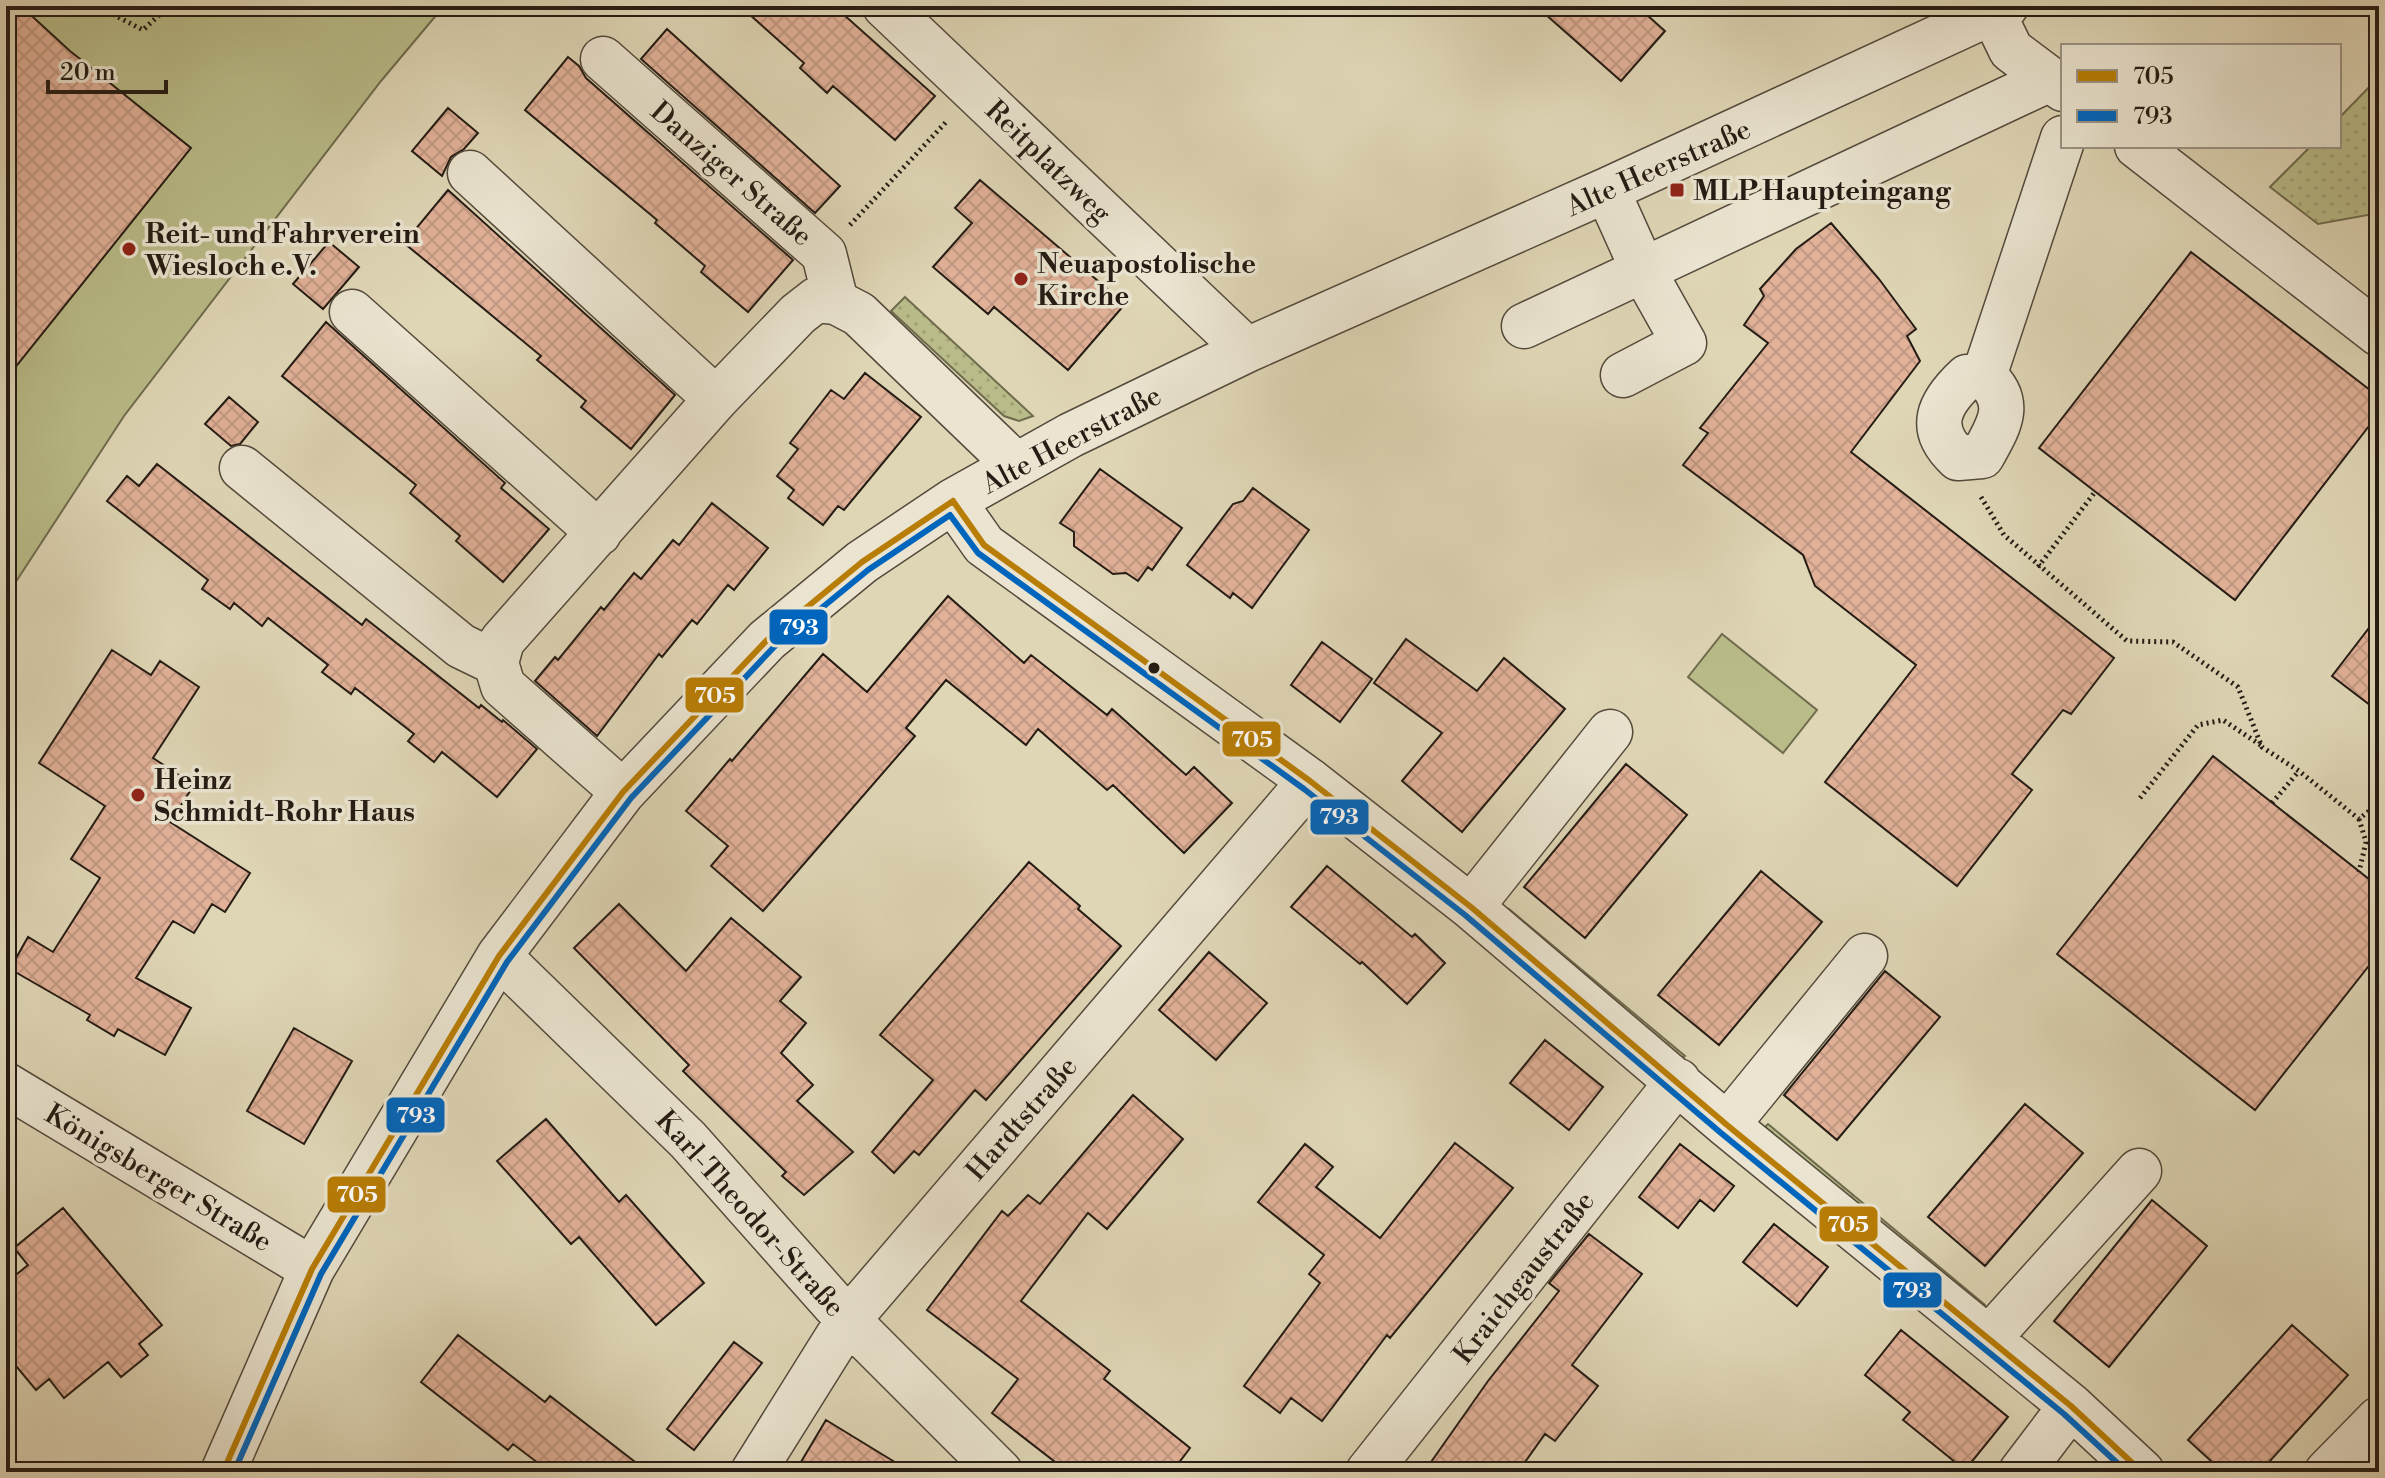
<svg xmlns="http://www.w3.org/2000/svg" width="2385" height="1478" viewBox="0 0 2385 1478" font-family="'Libre Bodoni',serif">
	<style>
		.green { fill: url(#green-dots); stroke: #6f6c4e; stroke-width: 2 }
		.pitch { fill: #b9bc89; stroke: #6f6c4e; stroke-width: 2 }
		.building { fill: url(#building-cross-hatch); stroke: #251c14; stroke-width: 2 }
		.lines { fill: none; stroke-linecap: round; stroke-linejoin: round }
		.minor-casing { stroke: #544a3c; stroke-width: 47 }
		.path { stroke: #251c14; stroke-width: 5; stroke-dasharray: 2 4; stroke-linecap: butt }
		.minor { stroke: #eae4d0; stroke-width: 44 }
		.bus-1-casing { stroke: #eae4d0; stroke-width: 12 }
		.bus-2-casing { stroke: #eae4d0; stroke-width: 12 }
		.bus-1 { stroke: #b87d06; stroke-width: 6 }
		.bus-2 { stroke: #0065bd; stroke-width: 6 }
		.poi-dot { fill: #8f2418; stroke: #eae4d0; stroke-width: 3 }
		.bus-dot { fill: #251c14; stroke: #eae4d0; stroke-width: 3 }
		.labels { text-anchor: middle; stroke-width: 7; stroke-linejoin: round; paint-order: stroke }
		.street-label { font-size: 28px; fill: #251c14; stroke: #eae4d0 }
		.poi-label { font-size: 28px; font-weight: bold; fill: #251c14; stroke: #eae4d0; text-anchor: start }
		.line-badge { stroke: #eae4d0; stroke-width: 3 }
		.badge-label { font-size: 22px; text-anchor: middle; font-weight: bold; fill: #fff }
	</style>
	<defs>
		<pattern id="green-dots" width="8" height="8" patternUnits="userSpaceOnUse" patternTransform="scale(2)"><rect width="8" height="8" fill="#b9bc89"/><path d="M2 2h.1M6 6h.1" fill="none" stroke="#9fa175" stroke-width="1.8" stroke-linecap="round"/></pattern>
		<pattern id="building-cross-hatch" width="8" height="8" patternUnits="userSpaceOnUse" patternTransform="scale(2)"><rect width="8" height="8" fill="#e1b198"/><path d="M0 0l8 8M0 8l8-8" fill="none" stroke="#c19882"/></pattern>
	</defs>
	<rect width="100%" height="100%" fill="#dfd6b6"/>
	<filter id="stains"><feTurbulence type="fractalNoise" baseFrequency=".0025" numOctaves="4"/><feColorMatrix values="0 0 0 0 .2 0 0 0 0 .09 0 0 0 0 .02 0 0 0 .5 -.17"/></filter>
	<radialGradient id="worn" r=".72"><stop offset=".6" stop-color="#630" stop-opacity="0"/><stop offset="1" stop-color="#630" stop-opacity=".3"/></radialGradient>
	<!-- green -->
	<path class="green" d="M2379 77V213L2318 224 2270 187 2311 146H2339V118Z
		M905 297 1033 416 1019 421 1004 416 891 311Z
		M1509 909 1685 1056 1681 1059 1506 914Z
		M1768 1124 1985 1305 1982 1309 1765 1127Z"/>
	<!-- pitch -->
	<path class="pitch" d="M6 6H444L381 81 124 416 6 597Z
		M1722 634 1817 710 1783 753 1688 677Z"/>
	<!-- building -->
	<path class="building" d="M6 6H21L70 51 191 148 6 379Z
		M740 6H834L935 96 895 140 833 86 827 93 800 68 804 63Z
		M1536 6H1637L1665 31 1621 81Z
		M667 29 840 186 815 213 641 59Z
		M568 57 579 66 586 78 793 260 748 312 701 272 705 266 655 223 657 220 525 110Z
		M448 108 478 133 464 149 451 157 442 176 412 151Z
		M980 180 1125 304 1068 370 994 307 988 314 933 267 972 223 955 208Z
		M448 190 675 395 631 449 581 407 586 401 537 360 541 356 404 243Z
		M1831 223 1879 279 1916 329 1907 336 1920 361 1851 452 2114 658 2071 714 2063 710 2012 774 2032 790 1957 886 1825 782 1916 665 1815 586 1803 555 1683 465 1708 433 1700 428 1768 343 1744 325 1764 296 1760 289 1796 249Z
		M329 242 359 267 323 309 293 284Z
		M2191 252 2379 397V413L2235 600 2039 448Z
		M326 322 505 483 501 488 549 529 503 582 456 541 460 536 410 493 416 485 282 376Z
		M865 373 921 417 844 510 838 506 823 525 788 498 794 490 777 476 798 449 790 443 831 390 844 399Z
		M229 397 258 422 240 444 231 446 205 424Z
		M157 464 362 625 366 619 479 708 481 705 502 722 503 720 537 749 497 797 442 752 434 762 408 741 414 734 355 688 351 694 322 672 328 665 268 618 262 626 234 603 230 609 202 589 208 580 107 501 127 476 139 486Z
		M1100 469 1182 528 1152 570 1148 567 1138 581 1126 573 1113 574 1074 546V532L1060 523Z
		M1253 488 1309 530 1252 608 1233 593 1230 598 1187 565 1233 504 1243 501Z
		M712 503 768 548 734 590 728 585 697 624 692 620 662 657 659 654 597 736 535 681 555 657 558 660 601 607 604 610 634 573 641 579 673 540 679 545Z
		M948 596 1024 663 1031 655 1107 715 1112 709 1186 775 1194 767 1232 803 1184 853 1113 785 1107 790 1038 729 1026 745 946 680 906 728 915 736 763 911 711 866 728 846 686 811 730 759 732 761 823 654 867 692Z
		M2379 615V712L2332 676Z
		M1406 639 1477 691 1504 658 1565 709 1462 832 1402 781 1442 733 1374 683Z
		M1322 642 1372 679 1340 722 1291 685Z
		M112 650 151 675 160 661 199 687 153 758 194 785 170 822 250 873 225 912 212 904 194 933 173 921 136 978 191 1008 165 1055 118 1029 114 1036 87 1020 90 1015 10 969 28 937 53 952 100 878 71 859 105 806 39 763Z
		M2213 756 2379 887V953L2255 1110 2057 954Z
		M1626 764 1687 815 1585 938 1524 887Z
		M1029 862 1080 906 1078 909 1121 946 986 1100 975 1090 919 1155 914 1151 894 1173 872 1152 933 1080 880 1035Z
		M1327 866 1412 937 1415 934 1445 963 1407 1004 1362 962 1360 964 1291 907Z
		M1761 871 1822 922 1719 1045 1658 995Z
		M619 904 686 971 731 918 801 977 780 1001 806 1023 781 1053 813 1085 797 1101 853 1152 804 1195 782 1176 786 1172 683 1071 689 1065 574 948Z
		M1209 952 1267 1003 1216 1060 1159 1010Z
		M1885 971 1940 1017 1837 1140 1784 1095Z
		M294 1028 352 1061 304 1144 247 1111Z
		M1545 1040 1603 1087 1569 1130 1510 1083Z
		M1133 1095 1183 1139 1107 1229 1088 1213 1021 1301 1110 1371 1104 1379 1190 1448 1172 1472H1068L992 1413 1018 1379 927 1310 1002 1211 1008 1216 1028 1195 1040 1204Z
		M2025 1104 2083 1153 1985 1266 1928 1217Z
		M546 1119 619 1202 626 1195 704 1283 656 1325 579 1237 571 1244 497 1161Z
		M1455 1143 1513 1188 1390 1338 1387 1335 1322 1421 1291 1398 1280 1413 1244 1386 1320 1283 1309 1274 1324 1255 1258 1202 1305 1144 1333 1167 1316 1187 1380 1238Z
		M1680 1144 1734 1186 1714 1211 1700 1200 1678 1228 1639 1197Z
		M2152 1200 2207 1246 2109 1367 2054 1321Z
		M63 1208 162 1325 139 1344 148 1355 121 1377 108 1362 64 1398 49 1379 36 1390 6 1354V1283L28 1265 14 1248Z
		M1774 1224 1828 1267 1797 1306 1743 1262Z
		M1589 1234 1642 1274 1572 1365 1598 1386 1555 1441 1545 1434 1518 1472H1424L1488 1381 1559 1291 1549 1283Z
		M2292 1325 2348 1375 2260 1472H2223L2188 1440Z
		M1901 1330 2008 1417 1965 1470 1903 1420 1910 1412 1865 1375Z
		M458 1335 545 1402 550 1396 648 1472H550L513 1444 508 1450 421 1382Z
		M734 1342 762 1363 694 1450 667 1429Z
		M826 1420 911 1472H795Z"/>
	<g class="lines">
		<defs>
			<path id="minor" d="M885 6 1247 350
				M1993 13 2011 50 2063 89
				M603 59 824 254 836 302
				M2137 146 2379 334
				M470 173 716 399
				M1607 190 1643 270 1684 343 1623 375
				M352 312 599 533
				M1524 326 2050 79
				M1984 376 2063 138
				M1984 376C2015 403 1998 427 1982 456L1958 458C1926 428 1939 403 1967 377Z
				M242 468 461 646 496 663
				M953 501 984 545 1310 781 1471 907 1727 1125 2071 1406 2142 1472
				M623 792 503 686 496 663 502 641 716 399 798 314 816 300 836 302 859 314 1016 465
				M1471 907 1610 732
				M499 956 688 1140 848 1320 1000 1472
				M6 1085 312 1269
				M1727 1125 1865 956
				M1989 1338 2139 1171
				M223 1472 312 1269 499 956 623 792 767 640 862 562 953 501 1071 435 1247 350 1607 190 2006 6
				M753 1472 848 1320 1310 781
				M1368 1472 1678 1081
				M2021 1472 2071 1406
				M2327 1472 2379 1419"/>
		</defs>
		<!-- minor casing -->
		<use href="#minor" class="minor-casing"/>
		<!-- path -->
		<path class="path" d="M97 6 143 30 169 6
			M850 225 947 121
			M1981 497 2004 535 2127 641 2173 642 2238 687 2262 747 2299 771 2359 819 2379 803
			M2038 567 2095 492
			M2140 798 2198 725 2223 720 2262 746
			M2272 803 2299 771
			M2359 819 2366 842 2359 872"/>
		<!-- minor -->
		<use href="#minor" class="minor"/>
		<defs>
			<path id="bus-1" d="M953 501 984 545 1310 781 1471 907 1727 1125 2071 1406 2142 1472
				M223 1472 312 1269 499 956 623 792 767 640 862 562 953 501"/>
			<path id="bus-2" d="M234 1472 321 1274 507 962 631 798 774 647 868 570 950 515 978 553 1304 789 1465 915 1721 1133 2064 1414 2127 1472"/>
		</defs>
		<!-- bus-1 casing -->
		<use href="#bus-1" class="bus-1-casing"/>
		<!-- bus-2 casing -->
		<use href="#bus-2" class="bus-2-casing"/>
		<!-- bus-1 -->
		<use href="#bus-1" class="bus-1"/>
		<!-- bus-2 -->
		<use href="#bus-2" class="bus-2"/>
	</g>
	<!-- markers -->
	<g class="poi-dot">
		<rect x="1669" y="182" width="16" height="16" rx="4"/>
		<circle cx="129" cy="249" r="8"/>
		<circle cx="1021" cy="279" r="8"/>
		<circle cx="138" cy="795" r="8"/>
	</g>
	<circle class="bus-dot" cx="1154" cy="668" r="7"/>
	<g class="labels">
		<!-- street labels -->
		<g class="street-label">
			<text transform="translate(1049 161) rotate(44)" y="10">Reitplatzweg</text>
			<text transform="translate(1658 167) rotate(-24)" y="10">Alte Heerstraße</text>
			<text transform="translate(732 173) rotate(41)" y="10">Danziger Straße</text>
			<text transform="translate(1071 439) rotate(-28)" y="10">Alte Heerstraße</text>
			<text transform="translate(1021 1118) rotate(-49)" y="10">Hardtstraße</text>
			<text transform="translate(159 1177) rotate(31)" y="10">Königsberger Straße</text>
			<text transform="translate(751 1213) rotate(48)" y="10">Karl-Theodor-Straße</text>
			<text transform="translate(1523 1277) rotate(-52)" y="10">Kraichgaustraße</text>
		</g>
		<!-- poi labels -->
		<g class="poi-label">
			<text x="1693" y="200">MLP Haupteingang</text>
			<text x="145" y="243">Reit- und Fahrverein<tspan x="145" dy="32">Wiesloch e.V.</tspan></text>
			<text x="1037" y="273">Neuapostolische<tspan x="1037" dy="32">Kirche</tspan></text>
			<text x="154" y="789">Heinz<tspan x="154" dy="32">Schmidt-Rohr Haus</tspan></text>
		</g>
	</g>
	<g class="line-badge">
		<rect x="768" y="608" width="61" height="38" rx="8" fill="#0065bd"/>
		<rect x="684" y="676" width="61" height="38" rx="8" fill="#b87d06"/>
		<rect x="1221" y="720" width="61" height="38" rx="8" fill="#b87d06"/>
		<rect x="1309" y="798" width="61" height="38" rx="8" fill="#0065bd"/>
		<rect x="385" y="1096" width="61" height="38" rx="8" fill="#0065bd"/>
		<rect x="326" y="1175" width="61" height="39" rx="8" fill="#b87d06"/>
		<rect x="1818" y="1205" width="61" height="38" rx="8" fill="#b87d06"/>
		<rect x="1882" y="1271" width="61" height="38" rx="8" fill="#0065bd"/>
	</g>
	<g class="badge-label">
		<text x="799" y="635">793</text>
		<text x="715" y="703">705</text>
		<text x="1252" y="747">705</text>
		<text x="1339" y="824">793</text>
		<text x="416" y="1123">793</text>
		<text x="357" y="1202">705</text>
		<text x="1848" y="1232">705</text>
		<text x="1912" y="1298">793</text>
	</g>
	<!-- margin -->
	<rect width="2385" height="1478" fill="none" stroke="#dfd6b6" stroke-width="32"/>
	<rect x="8" y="8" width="2369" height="1462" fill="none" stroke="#251c14" stroke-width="4"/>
	<rect x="16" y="16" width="2353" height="1446" fill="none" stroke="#251c14" stroke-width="2"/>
	<!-- legend -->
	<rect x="2061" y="44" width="280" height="104" fill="#eae4d0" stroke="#9b9485" stroke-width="2"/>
	<rect x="2077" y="70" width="40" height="12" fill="#b87d06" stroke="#9b9485" stroke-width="2"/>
	<text x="2133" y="84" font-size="24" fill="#251c14">705</text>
	<rect x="2077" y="110" width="40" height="12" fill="#0065bd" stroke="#9b9485" stroke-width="2"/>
	<text x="2133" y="124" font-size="24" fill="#251c14">793</text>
	<!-- scale -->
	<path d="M48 80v12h118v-12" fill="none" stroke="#251c14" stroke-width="4"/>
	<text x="60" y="80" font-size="24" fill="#251c14" stroke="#eae4d0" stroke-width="6" paint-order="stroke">20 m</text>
	<rect width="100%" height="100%" filter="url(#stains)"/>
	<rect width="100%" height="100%" fill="url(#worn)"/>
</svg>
